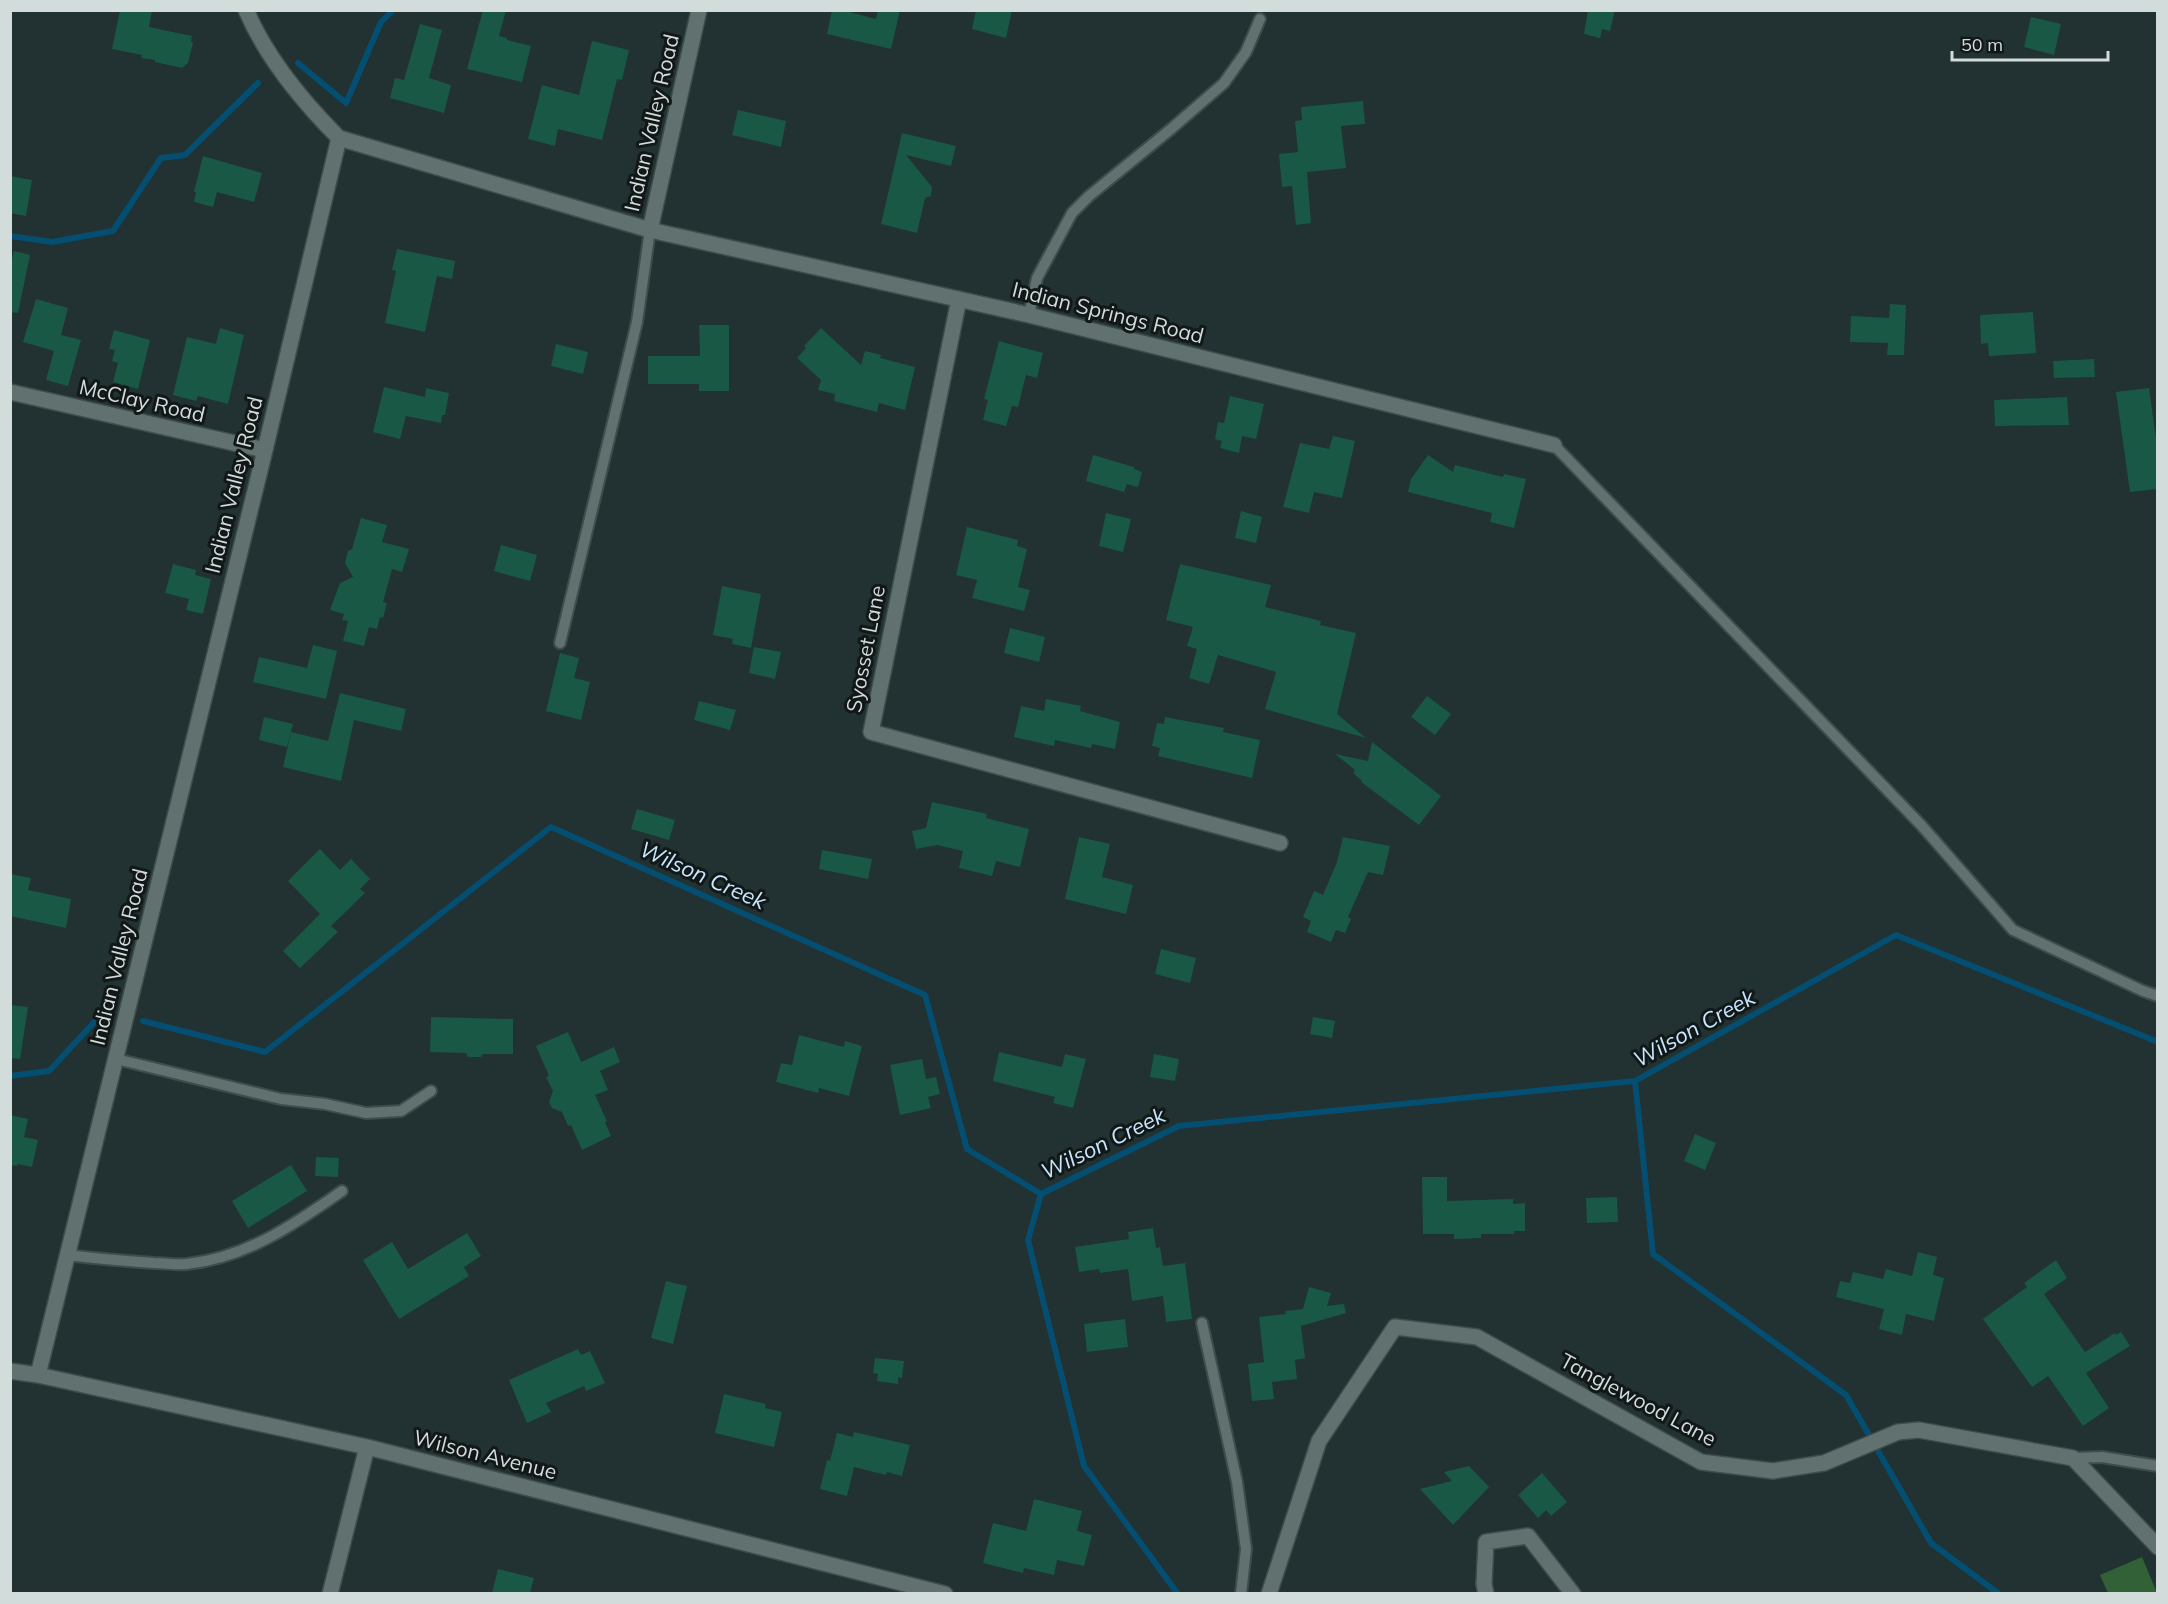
<svg xmlns="http://www.w3.org/2000/svg" width="2168" height="1604" viewBox="0 0 2168 1604" font-family="Mulish,sans-serif">
	<style>
		.green { fill: #326137 }
		.lines { fill: none; stroke-linecap: round; stroke-linejoin: round }
		.stream { stroke: #044e72; stroke-width: 6 }
		.building { fill: #195845 }
		.lane-casing { stroke: #3e4c4b; stroke-width: 14 }
		.street-casing { stroke: #3e4c4b; stroke-width: 18 }
		.lane { stroke: #607170; stroke-width: 10 }
		.street { stroke: #607170; stroke-width: 15 }
		.labels { text-anchor: middle; stroke-width: 6; stroke-linejoin: round; paint-order: stroke }
		.street-label { font-size: 21px; fill: #d2dcdb; stroke: #111817 }
		.water-label { font-size: 22px; font-style: italic; fill: #c6e7fe; stroke: #111817 }
	</style>
	<rect width="100%" height="100%" fill="#223131"/>
	<!-- green -->
	<path class="green" d="M2142 1557 2157 1593H2108L2100 1575Z"/>
	<g class="lines">
		<!-- stream -->
		<path class="stream" d="M298 63 346 103 381 22 393 10
			M10 236 52 242 113 231 161 158 185 155 258 83
			M143 1021 265 1052 551 827 925 995 967 1149 1041 1194 1179 1126 1635 1081 1896 935 2158 1042
			M10 1076 49 1071 100 1016
			M1635 1081 1653 1254 1846 1395 1931 1543 1999 1594
			M1041 1194 1028 1240 1084 1466 1178 1594"/>
	</g>
	<!-- building -->
	<path class="building" d="M120 10H152L149 27 192 36 191 41 193 43 188 63 182 68 155 62V60L141 58 142 55 112 49Z
		M483 10H506L499 36 507 38V40L531 46 522 82 467 69Z
		M832 10H842L876 19 878 10H900L891 49 827 34Z
		M976 10H1012L1006 38 972 29Z
		M1588 10H1615L1610 31 1602 29 1600 38 1584 34Z
		M2031 17 2061 24 2054 55 2024 47Z
		M420 24 442 30 429 78 451 85 444 113 390 98 395 78 404 80Z
		M592 41 629 50 622 80 617 79 602 140 558 129 555 146 528 139 542 85 579 95Z
		M1363 101 1365 124 1341 126 1346 168 1307 172 1311 223 1296 225 1292 186 1282 187 1279 154 1298 152 1295 121 1302 120 1301 107Z
		M738 110 786 121 781 147 732 135Z
		M902 133 956 146 951 166 906 155 932 187 931 196 925 198 917 233 881 224Z
		M203 156 262 173 254 202 217 192 213 207 194 202 196 192H194Z
		M10 176 32 180 26 216 10 213Z
		M397 249 455 261 452 279 437 276 425 332 385 323 396 271 392 270Z
		M14 251 30 255 18 313 10 312V266Z
		M36 299 68 308 61 335 81 340 68 386 46 380 54 351 23 342Z
		M1890 304 1906 305 1904 355H1887L1888 343 1850 342 1851 316 1889 318Z
		M2033 312 2036 353 1989 356 1988 343 1981 344 1980 315Z
		M699 325H729V391H699V384H648V356H700Z
		M220 328 244 335 228 404 198 396 196 401 173 395 187 337 216 344Z
		M821 328 861 365 865 351 881 355 880 358 915 367 905 410 879 403 877 412 834 401 835 394 818 390 821 380 797 358 806 348 804 346Z
		M114 330 150 340 138 389 113 382 118 363 112 361 115 350 109 349Z
		M999 341 1043 353 1037 378 1026 375 1018 407 1012 406 1006 426 983 420 988 400 984 399Z
		M556 344 588 352 583 374 551 366Z
		M2094 359 2095 377 2054 378 2053 361Z
		M384 387 425 397 426 388 449 393 445 415H442L441 423 406 416 400 439 373 432Z
		M2149 388 2157 446V489L2130 492 2116 392Z
		M1230 396 1264 404 1256 439 1242 436 1239 453 1220 448 1222 441 1215 439 1218 422 1224 423Z
		M2067 397 2069 425 1995 426 1994 400Z
		M1333 436 1355 441 1342 498 1314 492 1309 513 1283 507 1300 443 1329 449Z
		M1093 455 1134 467V469L1142 472 1138 487 1127 484 1124 492 1086 481Z
		M1428 455 1453 472 1455 465 1503 477 1504 474 1526 479 1514 528 1490 522 1492 513 1408 492 1411 479Z
		M1241 511 1262 517 1256 543 1235 538Z
		M1106 513 1131 519 1123 552 1099 546Z
		M361 518 387 525 382 542 409 549 402 572 392 569 383 602 387 603 383 618 380 617 377 629 369 627 364 646 343 641 348 621 342 620 344 614 330 610 340 583 353 577 345 563 348 551 352 549Z
		M967 527 1018 540 1017 546 1027 549 1018 587 1030 590 1024 611 972 598 977 580 956 575Z
		M501 545 537 555 530 581 494 571Z
		M173 564 196 570 195 575 211 579 203 614 186 610 189 599 165 593Z
		M1180 564 1271 585 1265 607 1321 621 1320 625 1356 633 1337 714 1366 738 1265 709 1276 672 1218 655 1209 684 1189 678 1197 649 1187 646 1193 627 1166 620Z
		M722 586 761 594 751 648 732 644 733 639 713 635Z
		M1010 628 1045 637 1039 662 1004 653Z
		M313 645 337 651 326 699 253 682 259 657 307 668Z
		M754 647 781 652 775 679 749 673Z
		M560 653 579 658 574 678 590 682 581 720 546 711Z
		M340 693 406 709 401 731 354 720 341 781 283 767 291 732 328 741Z
		M1427 696 1451 714 1435 735 1411 717Z
		M1046 699 1081 706 1080 711 1120 722 1115 749 1092 744 1091 748 1055 740 1054 746 1014 737 1021 706 1044 711Z
		M699 701 736 710 730 730 694 720Z
		M264 717 293 724 287 747 259 740Z
		M1165 717 1224 728 1223 732 1260 740 1252 778 1158 756 1160 748 1152 746 1157 723 1164 724Z
		M1372 742 1441 796 1419 825 1361 782 1362 781 1353 773 1355 770 1335 754 1368 761Z
		M932 802 987 814 986 818 1029 829 1020 867 996 861 992 876 959 868 963 851 937 845 916 849 912 831 926 828Z
		M637 809 675 820 669 840 631 829Z
		M1079 837 1110 844 1102 877 1133 885 1126 914 1065 899Z
		M1343 837 1390 846 1383 875 1368 872 1348 917 1351 919 1345 933 1336 930 1331 942 1307 932 1311 921 1303 917 1314 891 1323 895 1337 862Z
		M320 849 340 870 351 859 370 879 360 889 365 893 331 926 338 932 300 968 283 951 320 914 288 881Z
		M822 850 872 859 868 879 819 869Z
		M10 874 31 878 28 890 71 899 66 928 10 916Z
		M1161 949 1196 958 1190 983 1155 974Z
		M10 1005 28 1007 20 1059 10 1058Z
		M431 1017 513 1019V1054H483L481 1057H468L466 1053 430 1052Z
		M1313 1017 1335 1021 1332 1038 1310 1034Z
		M568 1032 581 1062 614 1047 620 1062 600 1071 608 1090 595 1095 607 1121 605 1122 611 1136 582 1150 571 1125 568 1126 562 1112 552 1108 549 1102 553 1091 546 1077 549 1076 536 1046Z
		M799 1035 844 1047 845 1041 862 1046 849 1096 819 1088 818 1093 776 1082 781 1063 792 1065Z
		M999 1052 1062 1067 1065 1054 1086 1059 1073 1108 1053 1103 1055 1097 993 1081Z
		M1154 1054 1179 1059 1175 1081 1150 1077Z
		M922 1059 926 1079 936 1077 940 1094 928 1097 931 1108 900 1115 890 1065Z
		M10 1115 28 1119 24 1137 38 1140 32 1167 18 1164 17 1166 10 1165Z
		M1695 1134 1716 1143 1705 1170 1684 1161Z
		M316 1157 339 1158 338 1177 315 1176Z
		M291 1165 307 1191 248 1228 232 1201Z
		M1422 1177H1447V1201L1513 1199V1204L1525 1203V1231H1514V1234H1481V1238L1454 1239V1234H1423Z
		M1617 1197 1618 1222 1587 1223 1586 1198Z
		M1153 1228 1156 1248 1160 1247 1163 1266 1185 1263 1192 1319 1166 1322 1163 1296 1132 1301 1128 1269 1100 1273 1099 1269 1079 1272 1075 1247 1129 1239 1128 1232Z
		M467 1233 481 1256 464 1267 469 1276 399 1319 363 1260 392 1242 408 1269Z
		M1918 1252 1937 1257 1933 1275 1944 1278 1934 1321 1906 1314 1902 1335 1879 1329 1884 1309 1836 1297 1840 1281 1850 1283 1853 1272 1883 1279 1886 1269 1912 1276Z
		M2056 1260 2067 1278 2044 1294 2085 1352 2115 1333 2116 1335 2121 1332 2130 1346 2086 1373 2109 1408 2083 1426 2048 1376 2032 1387 1983 1319 2027 1287 2024 1283Z
		M666 1281 687 1286 673 1344 651 1338Z
		M1309 1287 1331 1293 1327 1306 1344 1304 1346 1313 1301 1326 1305 1358 1295 1360 1297 1379 1272 1382 1274 1399 1252 1401 1248 1364 1264 1362 1259 1317 1286 1314 1285 1311 1303 1309Z
		M1125 1319 1128 1347 1087 1352 1084 1324Z
		M578 1349 581 1355 590 1351 605 1383 586 1391 584 1386 546 1403 551 1412 527 1423 509 1380Z
		M875 1358 904 1361 902 1378 898 1377V1384L877 1381 878 1374 873 1373Z
		M724 1394 766 1404 765 1408 782 1412 774 1447 715 1433Z
		M854 1432 910 1445 902 1476 887 1472 886 1475 854 1467 847 1496 820 1489 827 1460 830 1461 837 1433 853 1437Z
		M1469 1466 1489 1487 1453 1525 1420 1489 1452 1481 1444 1472Z
		M1542 1473 1567 1502 1551 1516 1546 1510 1538 1518 1518 1495Z
		M1034 1499 1082 1511 1077 1531 1092 1535 1084 1566 1057 1560 1054 1575 1024 1568 1023 1573 983 1563 993 1523 1026 1531Z
		M498 1569 534 1578 530 1593H492Z"/>
	<g class="lines">
		<defs>
			<path id="lane" d="M1029 315 1037 278 1072 213 1089 196 1171 129 1224 83 1246 52 1260 19
				M1554 445 1922 826 2013 930 2143 991 2158 996
				M560 643 637 322 650 230
				M116 1059 281 1099 325 1104 366 1113 401 1111 431 1091
				M68 1255C97 1259 125 1261 154 1263 165 1263 176 1265 187 1264 246 1258 295 1224 342 1191
				M1202 1323 1237 1482 1246 1549 1241 1594
				M2073 1458 2102 1457 2158 1466"/>
			<path id="street" d="M246 10C267 59 302 101 339 138
				M650 230 699 10
				M959 299 871 732 1280 843
				M10 392 265 450
				M10 1371 38 1375 367 1447 945 1594
				M38 1375 265 450 339 138 650 230 1029 315 1554 445
				M330 1594 367 1447
				M1269 1594 1319 1441 1395 1327 1477 1337 1701 1462 1773 1471 1824 1463 1898 1432 1919 1430 2073 1458 2158 1547
				M1486 1594 1484 1584 1486 1542 1528 1536 1573 1594"/>
		</defs>
		<!-- lane casing -->
		<use href="#lane" class="lane-casing"/>
		<!-- street casing -->
		<use href="#street" class="street-casing"/>
		<!-- lane -->
		<use href="#lane" class="lane"/>
		<!-- street -->
		<use href="#street" class="street"/>
	</g>
	<g class="labels">
		<!-- street labels -->
		<g class="street-label">
			<text transform="translate(652 123) rotate(-77)" y="7">Indian Valley Road</text>
			<text transform="translate(1108 313) rotate(14)" y="7">Indian Springs Road</text>
			<text transform="translate(142 401) rotate(13)" y="7">McClay Road</text>
			<text transform="translate(234 485) rotate(-76)" y="7">Indian Valley Road</text>
			<text transform="translate(866 649) rotate(-79)" y="7">Syosset Lane</text>
			<text transform="translate(119 957) rotate(-76)" y="7">Indian Valley Road</text>
			<text transform="translate(1638 1400) rotate(28)" y="7">Tanglewood Lane</text>
			<text transform="translate(485 1455) rotate(14)" y="7">Wilson Avenue</text>
		</g>
		<!-- water labels -->
		<g class="water-label">
			<text transform="translate(703 875) rotate(24)" y="8">Wilson Creek</text>
			<text transform="translate(1694 1028) rotate(-29)" y="8">Wilson Creek</text>
			<text transform="translate(1103 1143) rotate(-26)" y="8">Wilson Creek</text>
		</g>
	</g>
	<!-- border -->
	<rect width="2168" height="1604" fill="none" stroke="#d2dcdb" stroke-width="24"/>
	<!-- scale -->
	<path d="M1952 51v9h156v-9" fill="none" stroke="#d2dcdb" stroke-width="3"/>
	<text x="1961" y="51" font-size="18" fill="#d2dcdb" stroke="#111817" stroke-width="4.5" paint-order="stroke">50 m</text>
</svg>
